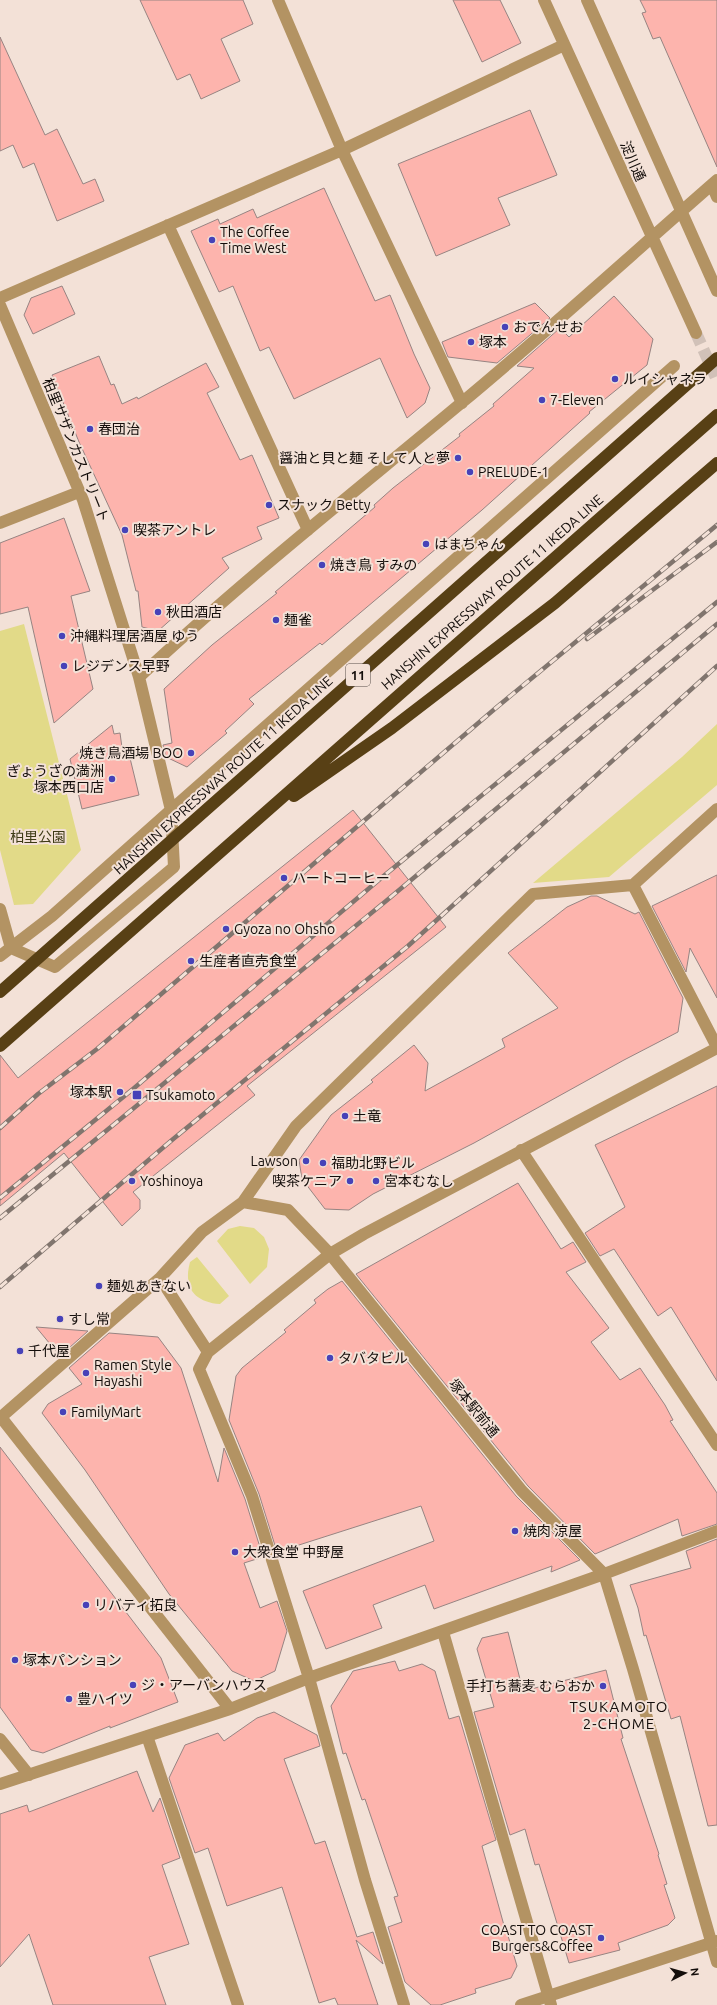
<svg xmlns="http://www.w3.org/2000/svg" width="717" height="2005" viewBox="0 0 717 2005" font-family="Ubuntu,'Noto Sans JP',sans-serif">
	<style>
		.green { fill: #e2da88 }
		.building { fill: #fdb4ad; stroke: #978482 }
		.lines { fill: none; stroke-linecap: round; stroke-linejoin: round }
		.minor-tunnel { stroke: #d1c1b8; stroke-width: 12; stroke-dasharray: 12 6; stroke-linecap: butt }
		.minor { stroke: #b39363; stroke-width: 12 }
		.highway { stroke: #584015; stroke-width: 12 }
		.rail-casing { stroke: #81756e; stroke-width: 4.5 }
		.rail { stroke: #f3e1d7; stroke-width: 3; stroke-dasharray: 9; stroke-linecap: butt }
		.highway-bridge { stroke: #584015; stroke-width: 12 }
		.poi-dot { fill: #4742b8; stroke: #f3e1d7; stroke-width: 1.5 }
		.labels { text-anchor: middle; stroke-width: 4; stroke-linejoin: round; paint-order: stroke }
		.shield { fill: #f3e1d7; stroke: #564d48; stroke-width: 1 }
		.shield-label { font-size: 13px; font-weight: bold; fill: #130d0a }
		.street-label { font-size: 14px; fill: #130d0a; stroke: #f3e1d7 }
		.poi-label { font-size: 14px; fill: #130d0a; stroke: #f3e1d7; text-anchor: start }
		.park-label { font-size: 14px; fill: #3e3b16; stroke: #f3e1d7 }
		.neighbourhood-label { font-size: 15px; letter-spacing: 1px; fill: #130d0a; stroke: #f3e1d7 }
	</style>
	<rect width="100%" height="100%" fill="#f3e1d7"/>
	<!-- green -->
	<path class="green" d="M24 624 81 850 33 904 14 905 0 850V631Z
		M717 724V785L609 877 533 883 682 757Z
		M240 1226 254 1228 264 1237 269 1249 267 1267 250 1284 217 1241 228 1229Z
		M197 1257 229 1296 220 1304C194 1302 183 1287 190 1262Z"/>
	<!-- building -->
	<path class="building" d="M140 0H243L253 24 221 39 240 81 201 99 190 74 177 80Z
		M453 0H500L521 43 482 62Z
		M640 0H717V167L660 37 653 39 642 13 646 12Z
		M0 37 45 135 57 129 83 184 95 179 104 201 57 221 34 163 23 168 13 145 0 151Z
		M530 110 557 175 498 198 510 225 436 256 398 164Z
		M324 188 375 301 390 295 414 354 430 388 425 403 407 418 380 358 294 399 269 347 260 351 233 286 219 292 191 231 218 219 220 224 253 209 257 218Z
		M62 286 75 314 33 334 24 315 31 298Z
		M614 296 653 339 647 365 589 412 590 413 482 510 322 645 320 643 249 699 254 704 225 731 227 733 187 767 166 757 163 745 172 743 164 689 212 645 277 593 275 592 375 507 374 505 393 488 460 436 459 434 494 406 493 404 534 368 517 366 560 328 569 337Z
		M535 303 550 318 497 363 448 357 442 342Z
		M99 356 111 385 114 384 122 404 137 397 138 399 206 363 219 387 207 393 240 460 252 455 279 518 257 527 262 539 222 558 229 568 158 631 142 627 138 591H136L122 535 79 442 52 375Z
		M64 518 90 591 71 596 93 689 54 723 28 607 0 614V543Z
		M112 725 114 734 120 733 123 755 129 754 139 795 82 809 70 759Z
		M353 810 446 927 247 1086 255 1095 133 1192 140 1200V1209L122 1226 64 1153 0 1206V1055L18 1078Z
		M717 875V998L690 948 686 972 652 906Z
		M591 896H597L635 914 639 912 683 998 678 1032 624 1060 474 1143 373 1194 349 1210 325 1209 302 1179 299 1160 331 1115 373 1082 371 1080 414 1045 428 1063 425 1091 505 1047 502 1039 558 1008 508 953 567 907Z
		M717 1086V1381L671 1307 658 1316 614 1249 600 1256 585 1233 625 1207 595 1145Z
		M518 1183 561 1249 573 1242 586 1262 566 1272 609 1328 591 1342 620 1380 640 1368 665 1405 673 1420 670 1421 717 1493V1524L682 1536 678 1519 595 1554 528 1486 356 1274Z
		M342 1281 516 1496 580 1560 551 1572 552 1566 434 1609 425 1585 373 1605 382 1628 326 1649 303 1591 434 1541 421 1506 277 1552 259 1494 229 1420 236 1376 242 1368 286 1332 284 1330 316 1303 314 1300 328 1289Z
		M36 1327 88 1331 60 1356Z
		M109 1333 158 1337 181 1368 218 1482 224 1448 245 1499 263 1557 244 1563 260 1608 277 1601 287 1631 275 1671 254 1681 232 1671 169 1594 85 1470 42 1413 48 1404 82 1384 69 1368Z
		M0 1447 161 1658 178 1702 110 1728V1726L43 1753 31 1750 0 1707Z
		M717 1539V1825L708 1826 680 1716 671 1719 646 1635 644 1636 638 1608 630 1585 691 1568 686 1551Z
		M508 1632 523 1691 606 1670 623 1738 621 1739 659 1854 658 1855 667 1884 664 1885 675 1918 668 1925 618 1943 620 1950 569 1963 539 1864 535 1865 525 1829 510 1835 474 1712 494 1707 477 1649 482 1638Z
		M395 1661 399 1671 422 1664 435 1671 449 1719 459 1716 496 1840 482 1846 505 1929H506L517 1966 511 1978 475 1989 476 1993 440 2005H431L405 1982 388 1927 402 1922 394 1897 398 1896 365 1799 362 1800 346 1753 343 1754 331 1706 353 1671Z
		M274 1712 317 1735 320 1746 284 1759 315 1844 325 1841 357 1937 373 1932 383 1964 356 1940 378 2005H338L335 1998 319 2003 282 1887 227 1906 208 1848 195 1853 169 1778 185 1745 218 1733 224 1741 257 1718Z
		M137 1771 153 1812 160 1798 180 1858 162 1865 189 1944 149 1957 166 2005H53L29 1934 0 1967V1814L27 1805 29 1812Z"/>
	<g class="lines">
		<!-- minor-tunnel -->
		<path class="minor-tunnel" d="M696 333 717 380"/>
		<!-- minor -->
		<path class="minor" d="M278 0 342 150 462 403
			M544 0 696 333
			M587 0 717 291
			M712 185 717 197
			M168 225 308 530
			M0 298 342 150 564 45
			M0 305 83 500 139 677 171 810 52 916 0 956
			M0 523 79 492
			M139 677C242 581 352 494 460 404 547 332 631 255 717 180
			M633 885 717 1047
			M0 909 11 948 55 967 174 867 171 810 674 366
			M521 1150 717 1445
			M243 1202 296 1126 533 894 633 885 717 809
			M160 1278 208 1352
			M0 1416 230 1709
			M0 1418 160 1278 202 1232 243 1202 288 1210 330 1254 522 1491 604 1574 633 1669 717 1962
			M443 1632 551 2005
			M147 1736 238 2005
			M0 1739 29 1775
			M0 1784 230 1709 309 1678 604 1574 717 1531
			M404 2005 365 1880 309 1678 252 1496 199 1369 208 1352 330 1254 364 1234 717 1048
			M521 2005 717 1941"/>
		<!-- highway -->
		<path class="highway" d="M294 796 392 728 555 603 717 463
			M0 1046 717 415"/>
		<defs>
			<path id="rail" d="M587 639 717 542
				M0 1128 38 1094 97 1049 497 707 717 525
				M0 1198 133 1089 380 879 717 602
				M0 1218 386 901 717 624
				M0 1287 172 1140 408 946 717 666"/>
		</defs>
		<!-- rail casing -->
		<use href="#rail" class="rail-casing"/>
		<!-- rail -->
		<use href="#rail" class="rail"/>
		<!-- highway-bridge -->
		<path class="highway-bridge" d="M0 992 717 358"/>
	</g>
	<!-- markers -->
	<g class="poi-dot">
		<circle cx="212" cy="240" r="4"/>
		<circle cx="505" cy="327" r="4"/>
		<circle cx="471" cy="342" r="4"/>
		<circle cx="615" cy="379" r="4"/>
		<circle cx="542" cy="400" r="4"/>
		<circle cx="90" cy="429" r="4"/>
		<circle cx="458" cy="458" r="4"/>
		<circle cx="470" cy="472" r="4"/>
		<circle cx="269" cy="505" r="4"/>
		<circle cx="125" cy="530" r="4"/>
		<circle cx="426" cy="544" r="4"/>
		<circle cx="322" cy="565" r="4"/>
		<circle cx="158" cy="612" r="4"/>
		<circle cx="276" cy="620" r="4"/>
		<circle cx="62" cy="636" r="4"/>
		<circle cx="64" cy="666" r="4"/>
		<circle cx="191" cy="753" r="4"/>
		<circle cx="112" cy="779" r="4"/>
		<circle cx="284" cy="878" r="4"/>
		<circle cx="226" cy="929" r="4"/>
		<circle cx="191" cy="961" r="4"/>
		<circle cx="120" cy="1092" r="4"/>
		<rect x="132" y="1090" width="10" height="10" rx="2"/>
		<circle cx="345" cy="1116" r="4"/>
		<circle cx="306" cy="1161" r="4"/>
		<circle cx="323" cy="1163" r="4"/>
		<circle cx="132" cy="1181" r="4"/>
		<circle cx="350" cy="1181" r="4"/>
		<circle cx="376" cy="1181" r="4"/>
		<circle cx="99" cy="1286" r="4"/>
		<circle cx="60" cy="1319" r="4"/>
		<circle cx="20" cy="1351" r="4"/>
		<circle cx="330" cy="1358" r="4"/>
		<circle cx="86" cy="1373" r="4"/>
		<circle cx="63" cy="1412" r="4"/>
		<circle cx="515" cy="1531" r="4"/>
		<circle cx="235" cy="1552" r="4"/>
		<circle cx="86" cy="1605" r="4"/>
		<circle cx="15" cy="1660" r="4"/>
		<circle cx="133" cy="1685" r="4"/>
		<circle cx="603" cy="1686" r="4"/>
		<circle cx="69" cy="1699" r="4"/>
		<circle cx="601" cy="1938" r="4"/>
	</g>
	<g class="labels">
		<!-- shield labels -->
		<rect class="shield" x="346" y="664" width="24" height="22" rx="3"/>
		<g class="shield-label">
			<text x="358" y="680">11</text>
		</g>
		<!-- street labels -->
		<g class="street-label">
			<text transform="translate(633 161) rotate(66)" y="5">淀川通</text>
			<text transform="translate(76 450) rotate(68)" y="5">柏里サザンカストリート</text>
			<text transform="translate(492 592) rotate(-41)" y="5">HANSHIN EXPRESSWAY ROUTE 11 IKEDA LINE</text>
			<text transform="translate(223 775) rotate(-42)" y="5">HANSHIN EXPRESSWAY ROUTE 11 IKEDA LINE</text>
			<text transform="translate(474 1408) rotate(51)" y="5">塚本駅前通</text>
		</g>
		<!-- poi labels -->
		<g class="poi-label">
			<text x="220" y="237">The Coffee<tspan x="220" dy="16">Time West</tspan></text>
			<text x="513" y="332">おでんせお</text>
			<text x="479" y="347">塚本</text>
			<text x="623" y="384">ルイシャネラ</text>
			<text x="550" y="405">7-Eleven</text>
			<text x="98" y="434">春団治</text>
			<text x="450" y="463" text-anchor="end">醤油と貝と麺 そして人と夢</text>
			<text x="478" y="477">PRELUDE-1</text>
			<text x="277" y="510">スナック Betty</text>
			<text x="133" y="535">喫茶アントレ</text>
			<text x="434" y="549">はまちゃん</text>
			<text x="330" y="570">焼き鳥 すみの</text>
			<text x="166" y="617">秋田酒店</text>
			<text x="284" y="625">麺雀</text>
			<text x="70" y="641">沖縄料理居酒屋 ゆう</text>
			<text x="72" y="671">レジデンス早野</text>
			<text x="183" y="758" text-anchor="end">焼き鳥酒場 BOO</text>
			<text x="104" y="776" text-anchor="end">ぎょうざの満洲<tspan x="104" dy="16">塚本西口店</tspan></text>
			<text x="292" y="883">ハートコーヒー</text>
			<text x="234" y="934">Gyoza no Ohsho</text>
			<text x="199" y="966">生産者直売食堂</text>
			<text x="112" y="1097" text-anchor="end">塚本駅</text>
			<text x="146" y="1100">Tsukamoto</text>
			<text x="353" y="1121">土竜</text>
			<text x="298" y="1166" text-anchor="end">Lawson</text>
			<text x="331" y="1168">福助北野ビル</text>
			<text x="140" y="1186">Yoshinoya</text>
			<text x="342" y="1186" text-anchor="end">喫茶ケニア</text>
			<text x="384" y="1186">宮本むなし</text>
			<text x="107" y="1291">麺処あきない</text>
			<text x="68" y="1324">すし常</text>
			<text x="28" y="1356">千代屋</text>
			<text x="338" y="1363">タバタビル</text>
			<text x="94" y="1370">Ramen Style<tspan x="94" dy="16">Hayashi</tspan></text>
			<text x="71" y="1417">FamilyMart</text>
			<text x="523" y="1536">焼肉 涼屋</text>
			<text x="243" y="1557">大衆食堂 中野屋</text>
			<text x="94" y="1610">リバティ拓良</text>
			<text x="23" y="1665">塚本パンション</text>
			<text x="141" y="1690">ジ・アーバンハウス</text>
			<text x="595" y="1691" text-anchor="end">手打ち蕎麦 むらおか</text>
			<text x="77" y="1704">豊ハイツ</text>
			<text x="593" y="1935" text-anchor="end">COAST TO COAST<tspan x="593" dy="16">Burgers&amp;Coffee</tspan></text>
		</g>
		<!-- park labels -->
		<g class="park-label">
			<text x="38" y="842">柏里公園</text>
		</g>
		<!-- neighbourhood labels -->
		<g class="neighbourhood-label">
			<text x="619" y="1712">TSUKAMOTO<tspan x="619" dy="17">2-CHOME</tspan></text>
		</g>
	</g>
	<!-- north arrow -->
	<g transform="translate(685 1973) rotate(84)" stroke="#f3e1d7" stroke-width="3" paint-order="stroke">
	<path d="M0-3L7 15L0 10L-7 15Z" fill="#130d0a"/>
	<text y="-6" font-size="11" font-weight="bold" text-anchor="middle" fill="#130d0a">N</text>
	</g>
</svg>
